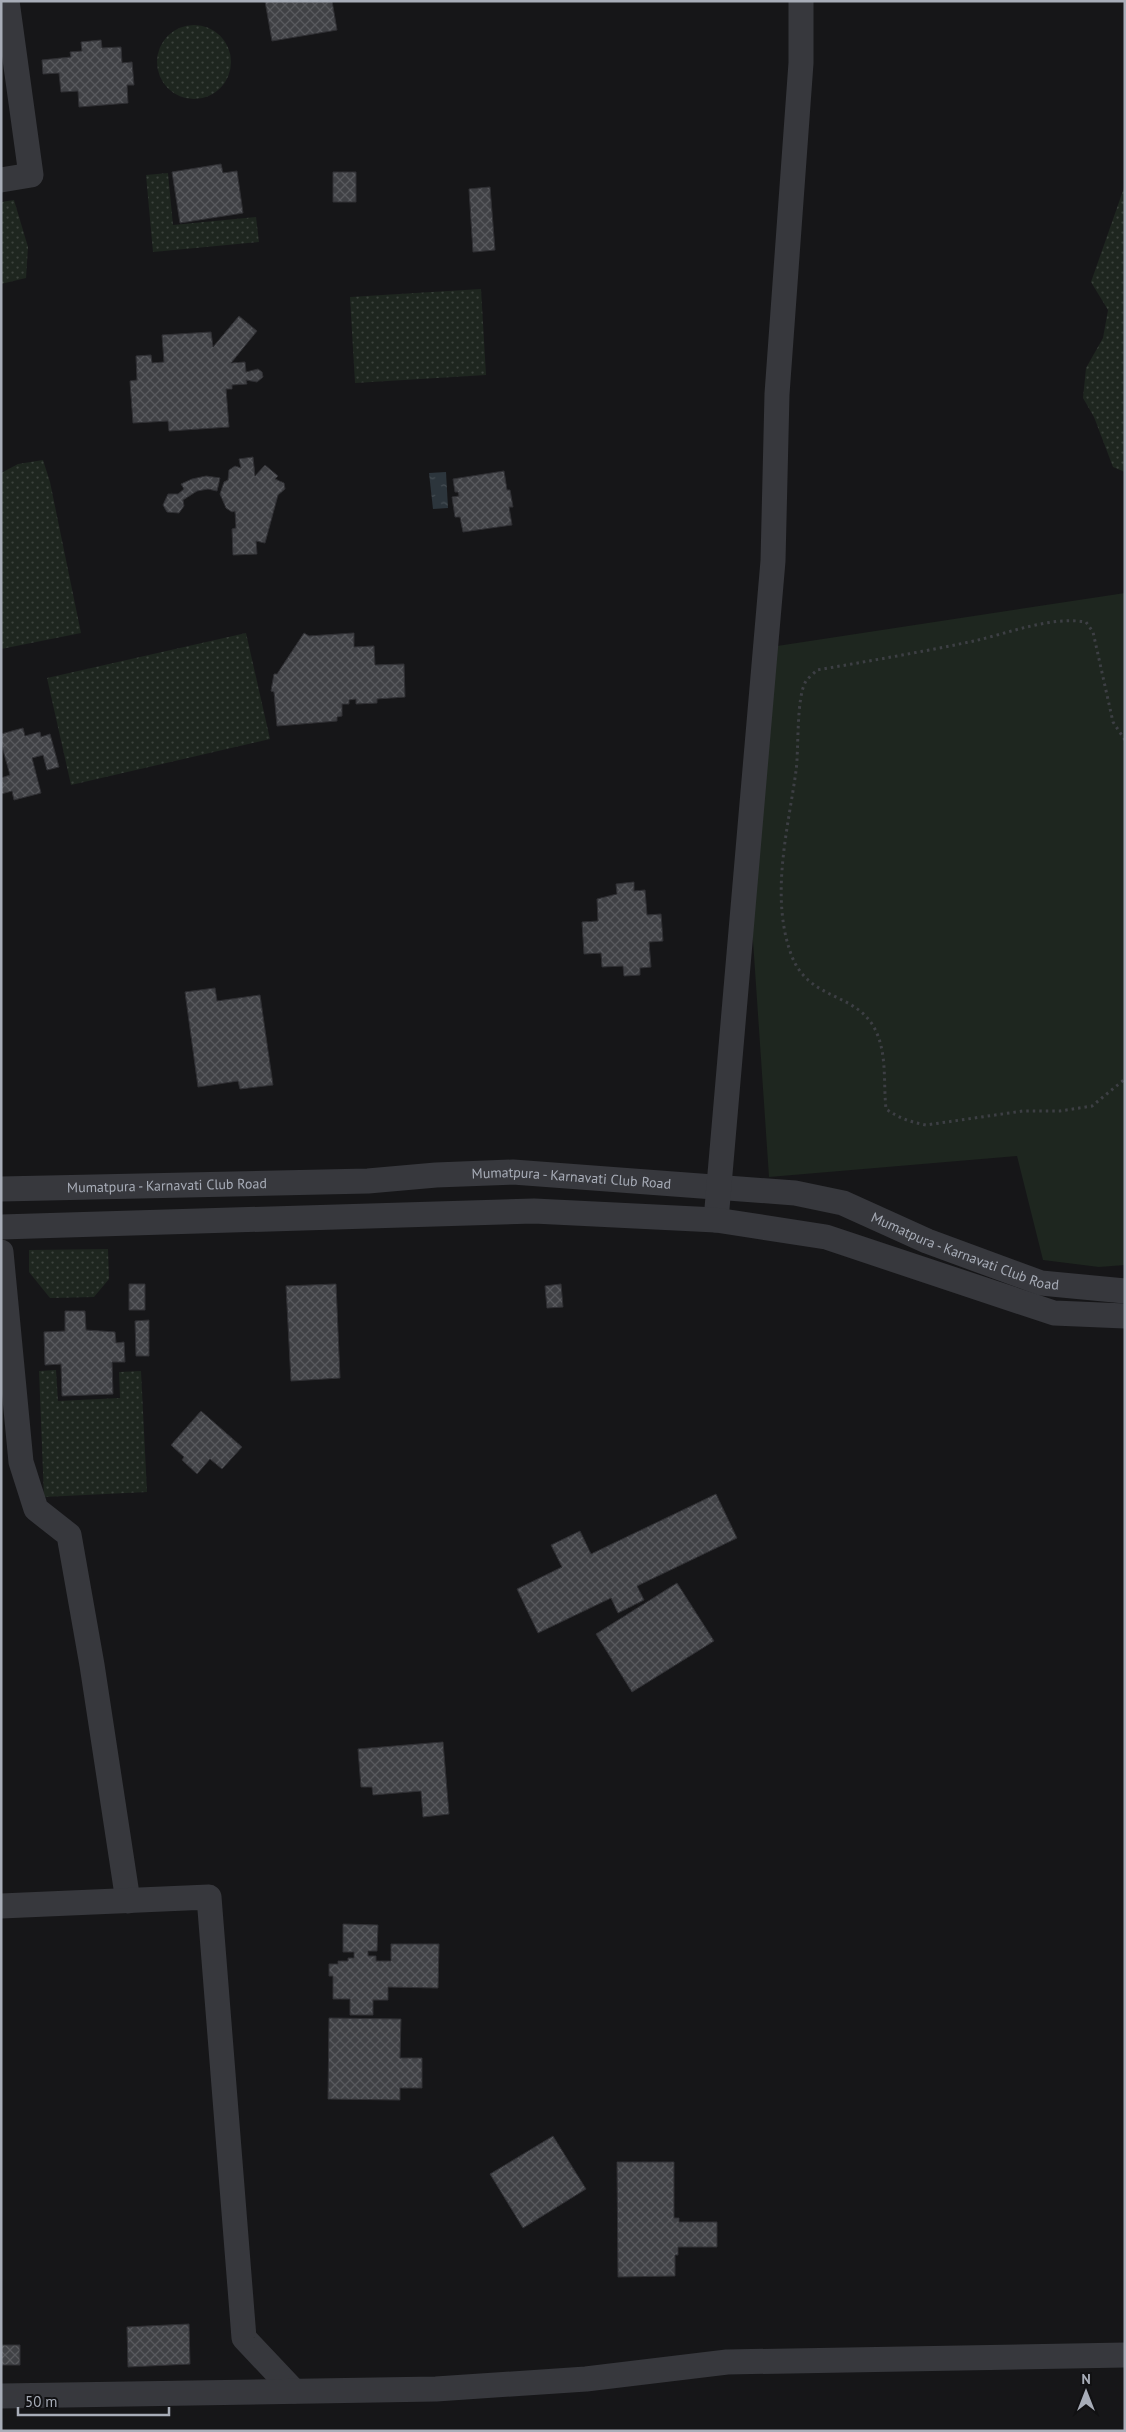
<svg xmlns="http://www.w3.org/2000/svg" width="1126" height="2432" viewBox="0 0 1126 2432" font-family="'PT Sans',sans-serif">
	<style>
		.grass { fill: url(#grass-dots) }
		.park { fill: #1e261f }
		.water { fill: url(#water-ripples) }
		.building { fill: url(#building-cross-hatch); stroke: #303034 }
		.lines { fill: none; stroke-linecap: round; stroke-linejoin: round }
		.path { stroke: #3d3f44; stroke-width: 3; stroke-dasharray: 2.5 4; stroke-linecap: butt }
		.minor { stroke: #37383d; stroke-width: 25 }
		.labels { text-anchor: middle; stroke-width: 4; stroke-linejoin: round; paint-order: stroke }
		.street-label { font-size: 14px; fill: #a8adb8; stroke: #111113 }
	</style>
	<defs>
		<pattern id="grass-dots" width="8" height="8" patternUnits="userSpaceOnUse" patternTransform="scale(1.25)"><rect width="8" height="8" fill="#1e261f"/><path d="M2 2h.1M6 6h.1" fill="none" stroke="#3c433d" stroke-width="1.8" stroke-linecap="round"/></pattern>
		<pattern id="water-ripples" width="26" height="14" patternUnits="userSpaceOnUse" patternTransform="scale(1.25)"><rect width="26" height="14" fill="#2c353c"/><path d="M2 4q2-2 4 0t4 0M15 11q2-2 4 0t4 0" fill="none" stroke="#485056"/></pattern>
		<pattern id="building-cross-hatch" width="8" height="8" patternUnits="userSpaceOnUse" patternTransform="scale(1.25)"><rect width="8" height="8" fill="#404145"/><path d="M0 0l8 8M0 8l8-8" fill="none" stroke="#595a5e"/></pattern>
	</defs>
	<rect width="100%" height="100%" fill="#161618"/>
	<!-- grass -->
	<path class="grass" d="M157 62a37 37 0 1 1 74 0a37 37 0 1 1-74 0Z
		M168 173 173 225 256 217 259 242 153 252 146 175Z
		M1125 185V472L1113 467 1094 417 1083 398 1086 368 1103 338 1108 310 1091 282Z
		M14 200 28 247 26 278 1 284V202Z
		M481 289 486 375 355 383 350 297Z
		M43 460 50 482 81 633 1 649V473L18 464Z
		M246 633 270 739 71 785 47 678Z
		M108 1249 109 1279 94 1297 50 1298 29 1272V1250Z
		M56 1370 58 1401 120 1398 119 1372 141 1371 147 1492 44 1497 39 1371Z"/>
	<!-- park -->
	<path class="park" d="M1125 593V1265L1099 1267 1043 1260 1017 1156 769 1177 752 926 777 646Z"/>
	<!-- water -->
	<path class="water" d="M446 472 448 508 433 509 429 473Z"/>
	<!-- building -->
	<path class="building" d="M265 1H332L337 30 272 41Z
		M101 40 102 48 121 47 122 63 132 62 134 85H127L128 103 79 107 78 91 61 92 59 73 43 74 42 60 71 57 70 52 82 51 81 42Z
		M221 164 223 173 237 171 243 213 180 223 172 172Z
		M333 172H356V202H333Z
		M490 187 495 250 473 252 469 189Z
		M239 316 257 331 231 363 245 362 246 372 258 369 262 372 263 377 257 382 246 380 247 384 232 385V389H226L229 427 169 431 168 421 133 423 130 381 137 380 136 356 151 355 152 363 164 362 162 335 211 332 213 347Z
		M253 457 255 476 265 465 278 476 275 479 284 483 285 489 278 495 265 543 256 541 257 554 233 555 232 529 236 528 235 511 232 512 226 508 220 494 224 482 228 480 229 470 235 466 241 468 239 459Z
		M504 471 507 490H510L513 507H509L512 525 463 532 460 517H455L452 497 459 496 458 492H455L453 479Z
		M206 476 220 478 217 491 208 489 197 491 183 500 184 506 179 513 167 512 163 505 168 494H178L184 489 181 484 192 479Z
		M304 633 309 636 354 633V647L374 646 375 665 404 664 405 697 377 699V703L356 704V699L349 700V704H342V716L337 717V721L277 726 274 692 271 691 274 674H277Z
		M23 728 25 736 40 732 41 737 50 734 59 767 47 770 43 755 32 758 41 793 14 800 12 791 1 794V778L10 775 1 743V734Z
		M634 882V891L645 890 647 915 661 914 663 941 649 942 651 967 640 968V975L624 976 623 966 602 967 601 953 584 954 582 922 598 921 597 899 617 894 616 884Z
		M215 988 217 1001 260 995 273 1085 240 1089 238 1081 198 1087 185 992Z
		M129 1284H145V1310H129Z
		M336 1284 340 1378 291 1381 286 1286Z
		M561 1284 563 1307 547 1308 545 1286Z
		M65 1311H85L86 1330 115 1332 116 1343 124 1342 125 1362H112L113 1394 62 1396 61 1364 45 1365 44 1332 65 1331Z
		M149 1320V1356H136L135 1321Z
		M201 1411 242 1447 222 1469 210 1459 197 1474 182 1460 184 1457 171 1445Z
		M716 1494 737 1538 637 1586 644 1600 618 1613 611 1598 538 1633 517 1589 562 1567 551 1545 580 1531 591 1554Z
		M677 1583 714 1641 632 1692 596 1634Z
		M443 1742 449 1814 423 1817 421 1791 373 1795 372 1787H361L358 1749Z
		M343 1924 378 1925 377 1951H368V1956H376V1961H391V1944H439L438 1988 388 1987V2000H373V2015H350V1999H333V1976H329V1964H338V1961H348V1958H354V1952H343Z
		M329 2018 401 2019 400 2058H422V2088H400V2100L328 2099Z
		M553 2136 586 2189 523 2228 490 2174Z
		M617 2162H674V2218H679V2222H717V2247H678V2255H675V2276L618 2277Z
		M189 2324 190 2364 128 2367 127 2327Z
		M1 2345H20V2365H1Z"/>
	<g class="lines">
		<!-- path -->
		<path class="path" d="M1125 740 1113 722 1093 632 1086 622C1051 616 1009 633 974 641 922 652 869 661 817 670 814 673 809 677 806 681 796 697 799 749 796 771 788 829 770 896 791 954 807 999 851 992 872 1024 888 1049 883 1081 886 1109 899 1118 910 1122 926 1125L1023 1111H1060L1092 1106 1125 1079"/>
		<!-- minor -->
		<g class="minor">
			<path d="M1 180 31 175 7 1"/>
			<path id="s1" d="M1 1189 368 1181 436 1175 513 1172 795 1193 843 1203 927 1241 1041 1283 1125 1291"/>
			<path d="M716 1220 773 561 777 394 801 63V1"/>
			<path d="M1 1227 534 1211 716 1220 826 1237 1054 1313 1125 1316"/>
			<path d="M1 1252 21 1462 36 1509 69 1535 92 1665 128 1901"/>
			<path d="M1 1906 209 1897 244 2338 294 2391"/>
			<path d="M1 2396 436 2389 586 2379 727 2362 1125 2355"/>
		</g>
	</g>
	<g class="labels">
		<!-- street labels -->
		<g class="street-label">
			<text dy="5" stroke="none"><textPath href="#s1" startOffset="571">Mumatpura - Karnavati Club Road</textPath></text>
			<text dy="5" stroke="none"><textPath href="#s1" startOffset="166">Mumatpura - Karnavati Club Road</textPath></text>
			<text dy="5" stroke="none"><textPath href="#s1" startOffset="976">Mumatpura - Karnavati Club Road</textPath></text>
		</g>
	</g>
	<!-- border -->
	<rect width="1126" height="2432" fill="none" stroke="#a8adb8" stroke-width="5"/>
	<!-- north arrow -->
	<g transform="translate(1086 2392)" stroke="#111113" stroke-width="4" paint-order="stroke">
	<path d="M0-4L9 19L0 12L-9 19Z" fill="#a8adb8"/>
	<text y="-8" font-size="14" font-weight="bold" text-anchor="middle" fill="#a8adb8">N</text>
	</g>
	<!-- scale -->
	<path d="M18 2407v8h151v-8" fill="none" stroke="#a8adb8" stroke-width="2.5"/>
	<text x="25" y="2407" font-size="15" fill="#a8adb8" stroke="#111113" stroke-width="4" paint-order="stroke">50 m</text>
</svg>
